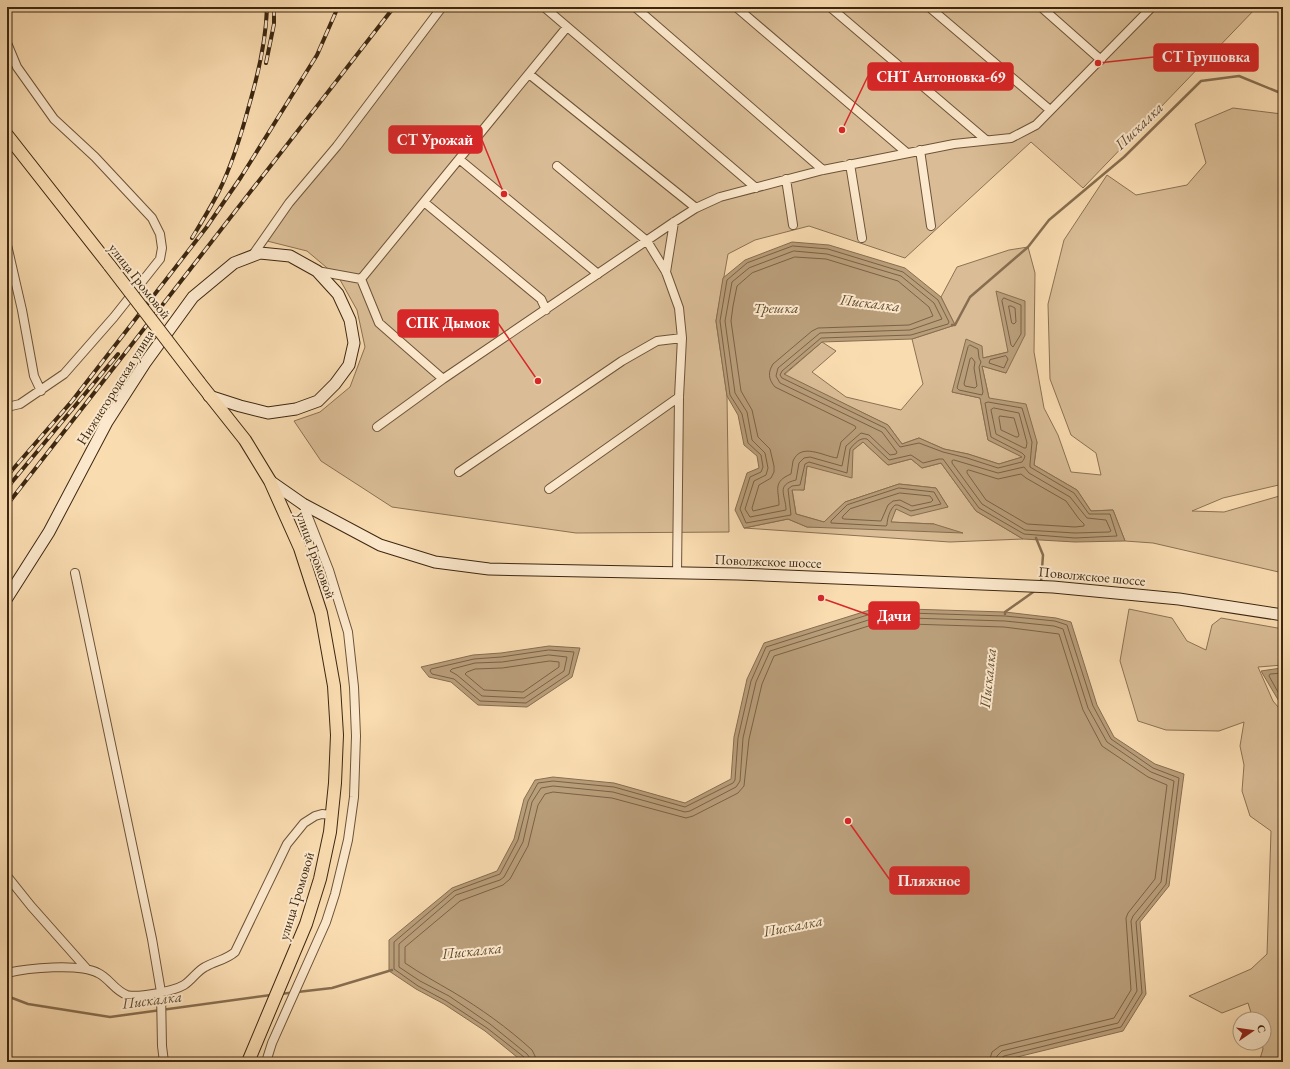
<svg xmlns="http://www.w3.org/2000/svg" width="1290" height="1069" viewBox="0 0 1290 1069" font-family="'EB Garamond',serif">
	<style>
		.green { fill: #dabd96; stroke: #8b7253 }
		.water { fill: #b99e7a; stroke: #876e50 }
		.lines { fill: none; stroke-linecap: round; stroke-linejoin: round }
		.shore { stroke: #7a6245; stroke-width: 1 }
		.stream { stroke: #876e50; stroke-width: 2.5 }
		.minor-casing { stroke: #6c5438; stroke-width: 10 }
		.secondary-casing { stroke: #3c2710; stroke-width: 13 }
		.primary-casing { stroke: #3c2710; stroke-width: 14 }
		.minor { stroke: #fce8cc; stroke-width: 8 }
		.secondary { stroke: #fce8cc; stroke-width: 11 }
		.primary { stroke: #fadcb1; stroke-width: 12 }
		.rail-casing { stroke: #3c2710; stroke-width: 4 }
		.rail { stroke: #fce8cc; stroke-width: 2.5; stroke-dasharray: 8; stroke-linecap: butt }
		.primary-bridge-casing { stroke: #3c2710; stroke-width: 14; stroke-linecap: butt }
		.primary-bridge { stroke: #fadcb1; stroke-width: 12 }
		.labels { text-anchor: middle; stroke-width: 4; stroke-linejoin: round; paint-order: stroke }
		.street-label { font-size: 14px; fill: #3c2710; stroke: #fce8cc }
		.water-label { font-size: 15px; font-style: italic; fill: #624b30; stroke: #fce8cc }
		.leader { fill: none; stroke: #d62828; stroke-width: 1.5 }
		.callout-dot { fill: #d62828; stroke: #fce8cc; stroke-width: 1.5 }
		.callout { fill: #d62828; stroke: #d62828; stroke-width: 1.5 }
		.callout-label { font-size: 15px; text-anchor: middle; font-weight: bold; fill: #fff }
	</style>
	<rect width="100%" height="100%" fill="#fadcb1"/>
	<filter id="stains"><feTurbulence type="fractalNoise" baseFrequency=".005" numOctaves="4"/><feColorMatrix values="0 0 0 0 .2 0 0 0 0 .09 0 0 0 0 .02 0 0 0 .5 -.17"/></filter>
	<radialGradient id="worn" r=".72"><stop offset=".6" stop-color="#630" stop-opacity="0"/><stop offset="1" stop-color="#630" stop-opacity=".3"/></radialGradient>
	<!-- green -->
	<path class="green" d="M442 7H1257L1083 188 1031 142 905 258 809 226 755 240 728 254 716 321 727 396 729 532 576 533 392 507 321 461 294 421 320 412 350 387 365 347 357 310 339 278 307 251 263 240Z
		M1233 108 1282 114 1283 116V484L1223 498 1192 511 1224 512 1283 495V573L1153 543 1125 541 1113 510 1091 511 1077 490 1034 465 1037 442 989 398 982 366 1006 373 1008 352 983 358 952 392 980 398 988 440 1023 457 999 464 968 454 944 449 919 438 902 444 888 425 784 375 822 342 836 351 812 372 846 397 901 410 923 384 912 339 955 325 941 297 957 267 1009 250 1028 247 1035 273 1034 352 1044 408 1058 435 1071 472 1101 475 1096 453 1071 435 1050 379 1048 304 1064 240 1107 175 1136 195 1187 185 1206 163 1195 124Z
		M863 442 888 465 911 459 922 468 941 463 976 511 1023 539 950 542 744 528 788 519 807 527 934 524 890 522 896 509 948 507 936 488 899 484 845 502 824 522 796 514 792 489 804 490 807 466 853 450Z
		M1129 609 1172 618 1187 641 1206 650 1212 625 1221 618 1283 629V665L1258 667 1273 701 1283 713V1062H1259L1263 1049 1262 1043H1264V1019H1253L1248 1003 1222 1013 1189 996 1251 969 1267 954 1271 831 1250 816 1242 791 1244 765 1240 746 1244 722 1219 731 1166 730 1138 721 1120 661Z"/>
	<!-- water -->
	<path class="water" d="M792 242 829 245 905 268 941 297 955 325 912 339 822 342 784 374 888 425 902 444 919 438 944 449 968 454 999 464 1022 457 988 440 980 398 952 392 966 339 982 346 983 358 1008 352 996 291 1025 301V335L1006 373 982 366 989 398 1026 404 1037 442 1034 465 1077 490 1091 511 1113 510 1125 541 1075 542 1023 539 976 511 941 463 922 468 911 459 888 465 863 442 853 450 852 478 807 466 804 490H792L796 514 824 522 845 502 899 484 936 488 948 507 911 516 896 509 891 522 934 524 963 533 807 527 788 519 744 528 735 510 747 473 759 468 757 456 744 445 738 415 727 396 716 321 723 278 745 260Z
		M876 608 1005 612 1056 618 1071 622 1097 705 1114 737 1155 764 1184 774 1169 886 1140 922 1146 994 1123 1031 997 1062H523L485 1031 444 1004 416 989 389 971V940L452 888 497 871 514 839 524 799 535 780 553 777 614 783 685 803 731 779 734 737 747 679 764 643Z
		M549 646 580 648 572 677 527 707 478 705 451 682 429 677 421 667 473 655 501 653Z
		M1281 668 1283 669V708L1261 671Z"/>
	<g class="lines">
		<!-- shore -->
		<path class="shore" d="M793 246 828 249 903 272 938 300 949 322 948 324 911 335 821 338 782 371 780 375 782 378 885 428 900 447 919 443 943 452 967 458 998 468 1022 462 1024 459 1025 456 1022 453 991 437 985 403 988 402 1022 408 1032 442 1030 464V467L1074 493 1089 514H1110L1117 536 1075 538 1024 534 979 508 943 459H939L923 463 911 455 889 460 867 439C860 437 854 444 850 449L847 473 809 462 805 464 800 485 792 486 788 489 791 515 746 523 740 509 750 477 761 472 763 467 761 455 748 443 742 414 730 395 720 321 727 280 747 263Z
			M794 251 827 254 901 276 934 303 942 319 910 330 820 333 778 368 776 376 780 383 882 432 897 452 896 454 890 455 869 435 861 433 846 446 842 466 810 457 804 458 799 463 796 480C775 485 786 495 786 510L750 517 745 509 754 481 766 475 768 468 765 453 752 440 747 412 735 393 725 321 732 282 749 268Z
			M795 257 826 259 898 281 929 307 933 316 909 325 818 328 812 331 773 364C768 372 768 379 775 387L855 426 856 428 841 442 837 458C823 456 801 442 793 461 792 465 792 470 791 474 772 482 779 490 779 505L753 511 752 508 759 485 771 478 774 472V466L770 449 758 437 752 410 741 391 731 321 733 306 737 286 752 273Z
			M1004 298 1021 305V334L1013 347 1011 345 1002 301Z
			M1009 306H1011L1015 308 1016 322 1014 324 1012 323Z
			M970 345 978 349 979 358 981 362 979 367 983 392 982 395 959 390 957 388 968 347Z
			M1006 356 1008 359 1004 368 989 363 990 360Z
			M972 358 975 362 974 368 977 386 975 388 965 386 964 384 970 359Z
			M994 408 1019 413 1027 443 1026 448H1024L996 434 991 410Z
			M1000 416 1014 418 1019 435 1018 437H1016L1001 430 999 418Z
			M954 460 998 473 1024 467 1029 473 1070 497 1087 518 1106 520 1111 531 1109 532 1075 533 1025 530 982 504 952 463V461Z
			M969 470 998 479 1021 474 1026 478 1066 501 1079 519 1084 524V526L1075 527 1027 524 986 500 967 473V471Z
			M899 488 934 492 941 504 911 511 898 505H895C890 509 887 519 887 525L886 526 831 523V521L847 505Z
			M900 493 930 496 933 500 931 502 912 506 900 500 893 501 888 505 881 521 844 519 842 518 843 516 850 509Z
			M549 650 574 652 569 674 526 703 480 701 454 679 432 674 430 671 431 669 474 659 501 657Z
			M549 655 567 657 564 671 524 698 482 696 457 675 450 671 452 669 475 663 502 662Z
			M550 661 559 662V667L523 692 484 690 465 674 467 672 475 669 502 668Z
			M1283 673 1270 674 1269 676 1283 701
			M525 1062 524 1057 487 1028 446 1001 418 986 394 969V942L454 891 500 874 518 840 528 801 538 783 553 781 614 787 685 807 733 783 735 780 738 738 751 681 766 647 877 612 1005 616 1055 621 1067 625 1093 706 1111 739 1153 768 1179 778 1166 884 1136 922 1142 993 1121 1027 1004 1056 1001 1058 1000 1062
			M530 1062V1058L527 1054 490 1024 449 996 420 981 399 967V944L456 895 500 880 504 877 523 842 532 802 541 788 553 786 613 792 685 812 690 811 736 787 740 781 743 738 756 682 770 651 878 617 1005 621 1054 626 1063 629 1088 708 1107 742 1151 772 1174 781 1161 882 1133 916 1131 921 1137 991 1118 1023 1002 1051 997 1056 995 1062
			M536 1062 535 1056 532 1050C508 1028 480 1008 453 992 436 982 421 974 405 963V947L460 901 503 885 510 879 528 846 538 805 545 794 553 792 612 798 686 818 693 816 738 793 744 786 749 739 762 684 774 656 878 623 1004 627 1059 634 1083 710 1102 746 1148 777 1167 785 1155 879 1128 913 1126 918 1131 990 1114 1018 1000 1046 992 1052 989 1062"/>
		<!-- stream -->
		<path class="stream" d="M952 325H955L970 297 1028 247 1049 220 1124 157 1201 81 1239 76 1283 94
			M1036 538 1043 555 1041 583
			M1005 614V612L1036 590
			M280 994 332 988 392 970
			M7 996 28 1004 110 1017 271 995"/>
		<defs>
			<path id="minor" d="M544 7 756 188
				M635 7 823 170
				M736 7 907 153
				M830 7 986 140
				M929 7 1050 110
				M1041 7 1101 60
				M7 43 17 67 54 119 95 157 152 218 160 234 162 248 160 259 114 317 64 374 20 404 7 407
				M529 74 696 208
				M920 150 931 226
				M459 159 598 274
				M850 164 862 238
				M557 166 647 241 666 272 679 308 682 338 679 397 677 574
				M786 179 793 225
				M424 202 541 299 546 310
				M7 245 22 310 34 376 41 391
				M252 256 289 203 337 146 442 7
				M317 271 361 279 379 323 443 379 674 222 696 208 720 197 823 170 954 144 1011 138 1036 125 1152 7
				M666 272 674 222
				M361 279 567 27
				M377 427 443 379
				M459 472 622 361 657 341 682 338
				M549 489 679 397
				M75 573 152 939 161 992 162 1046 164 1062
				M7 876 31 906 86 968
				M7 973C28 968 79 963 98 973 109 978 115 991 127 995 138 998 174 991 184 985 192 980 197 971 205 967 215 961 226 960 235 952L287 844 304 823 315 816 322 814 332 815
				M266 1062 272 1043 326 922 335 894 348 840 354 797 356 736 354 687 348 632 329 570 303 504"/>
			<path id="secondary" d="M270 481 303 504 380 545 435 562 489 569 738 574 1053 587 1179 599 1283 615
				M7 598 49 532 107 422 145 363 193 297 234 263 260 253 290 256 317 271 338 294 350 320 354 343 349 365 335 384 318 401 296 409 268 413 240 406 209 396"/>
			<path id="primary" d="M7 135 110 266
				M199 382 245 440 270 481 300 548 321 613 334 686 337 735 335 783 330 832 320 879 306 924 248 1062"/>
		</defs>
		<!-- minor casing -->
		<use href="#minor" class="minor-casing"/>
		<!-- secondary casing -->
		<use href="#secondary" class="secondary-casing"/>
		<!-- primary casing -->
		<use href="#primary" class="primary-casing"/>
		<!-- minor -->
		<use href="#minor" class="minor"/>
		<!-- secondary -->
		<use href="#secondary" class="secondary"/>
		<!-- primary -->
		<use href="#primary" class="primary"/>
		<defs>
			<path id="rail" d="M266 63 274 24V7
				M192 238C201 223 211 207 219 191 233 163 242 132 250 102 259 71 266 40 267 7
				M7 476 72 401 206 228 241 177 317 55 338 7
				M7 488 118 354
				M7 505 394 7"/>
		</defs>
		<!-- rail casing -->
		<use href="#rail" class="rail-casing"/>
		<!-- rail -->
		<use href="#rail" class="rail"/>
		<defs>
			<path id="primary-bridge" d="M110 266 199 382"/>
		</defs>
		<!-- primary-bridge casing -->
		<use href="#primary-bridge" class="primary-bridge-casing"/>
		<!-- primary-bridge -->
		<use href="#primary-bridge" class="primary-bridge"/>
	</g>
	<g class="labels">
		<!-- street labels -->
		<g class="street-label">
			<text transform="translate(140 281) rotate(52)" y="5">улица Громовой</text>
			<text transform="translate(115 387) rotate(-58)" y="5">Нижнегородская улица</text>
			<text transform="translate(316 555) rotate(70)" y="5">улица Громовой</text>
			<text transform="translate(768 561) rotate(2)" y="5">Поволжское шоссе</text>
			<text transform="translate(1092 576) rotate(5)" y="5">Поволжское шоссе</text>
			<text transform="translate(296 896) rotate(-73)" y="5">улица Громовой</text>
		</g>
		<!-- water labels -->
		<g class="water-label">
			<text transform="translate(1139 126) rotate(-44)" y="5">Пискалка</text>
			<text transform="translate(870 303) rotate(7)" y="5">Пискалка</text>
			<text x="776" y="313">Трешка</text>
			<text transform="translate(988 678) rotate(-84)" y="5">Пискалка</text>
			<text transform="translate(793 926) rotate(-11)" y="5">Пискалка</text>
			<text transform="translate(472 951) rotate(-6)" y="5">Пискалка</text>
			<text transform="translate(152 1000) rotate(-7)" y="5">Пискалка</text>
		</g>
	</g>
	<!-- callouts -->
	<path class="leader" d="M1098 63L1154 57M842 130L868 76M504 194L482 140M538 381L498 323M821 598L869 615M848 821L890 880"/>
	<g class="callout-dot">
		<circle cx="1098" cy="63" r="4"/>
		<circle cx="842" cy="130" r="4"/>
		<circle cx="504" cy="194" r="4"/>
		<circle cx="538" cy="381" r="4"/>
		<circle cx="821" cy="598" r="4"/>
		<circle cx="848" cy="821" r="4"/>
	</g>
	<g class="callout">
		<rect x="1154" y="44" width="104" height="27" rx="4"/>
		<rect x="868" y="63" width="145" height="27" rx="4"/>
		<rect x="389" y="126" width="93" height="27" rx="4"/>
		<rect x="398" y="310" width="100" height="27" rx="4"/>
		<rect x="869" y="602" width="50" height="27" rx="4"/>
		<rect x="890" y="867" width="79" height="27" rx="4"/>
	</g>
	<g class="callout-label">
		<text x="1206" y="62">СТ Грушовка</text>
		<text x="941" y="82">СНТ Антоновка-69</text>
		<text x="435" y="145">СТ Урожай</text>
		<text x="448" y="328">СПК Дымок</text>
		<text x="894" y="621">Дачи</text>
		<text x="929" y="886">Пляжное</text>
	</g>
	<!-- margin -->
	<rect width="1290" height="1069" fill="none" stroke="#fadcb1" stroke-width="24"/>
	<rect x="8" y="8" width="1274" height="1053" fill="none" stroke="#3c2710" stroke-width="2"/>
	<rect x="12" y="12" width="1266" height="1045" fill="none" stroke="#3c2710"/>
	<!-- north arrow -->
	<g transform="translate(1252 1031) rotate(77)"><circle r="19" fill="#fce8cc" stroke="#af9b81"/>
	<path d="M0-3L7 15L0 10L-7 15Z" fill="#8f2418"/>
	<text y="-6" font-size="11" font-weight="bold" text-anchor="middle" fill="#3c2710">С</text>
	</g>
	<rect width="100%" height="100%" filter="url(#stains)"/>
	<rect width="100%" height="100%" fill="url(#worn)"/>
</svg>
